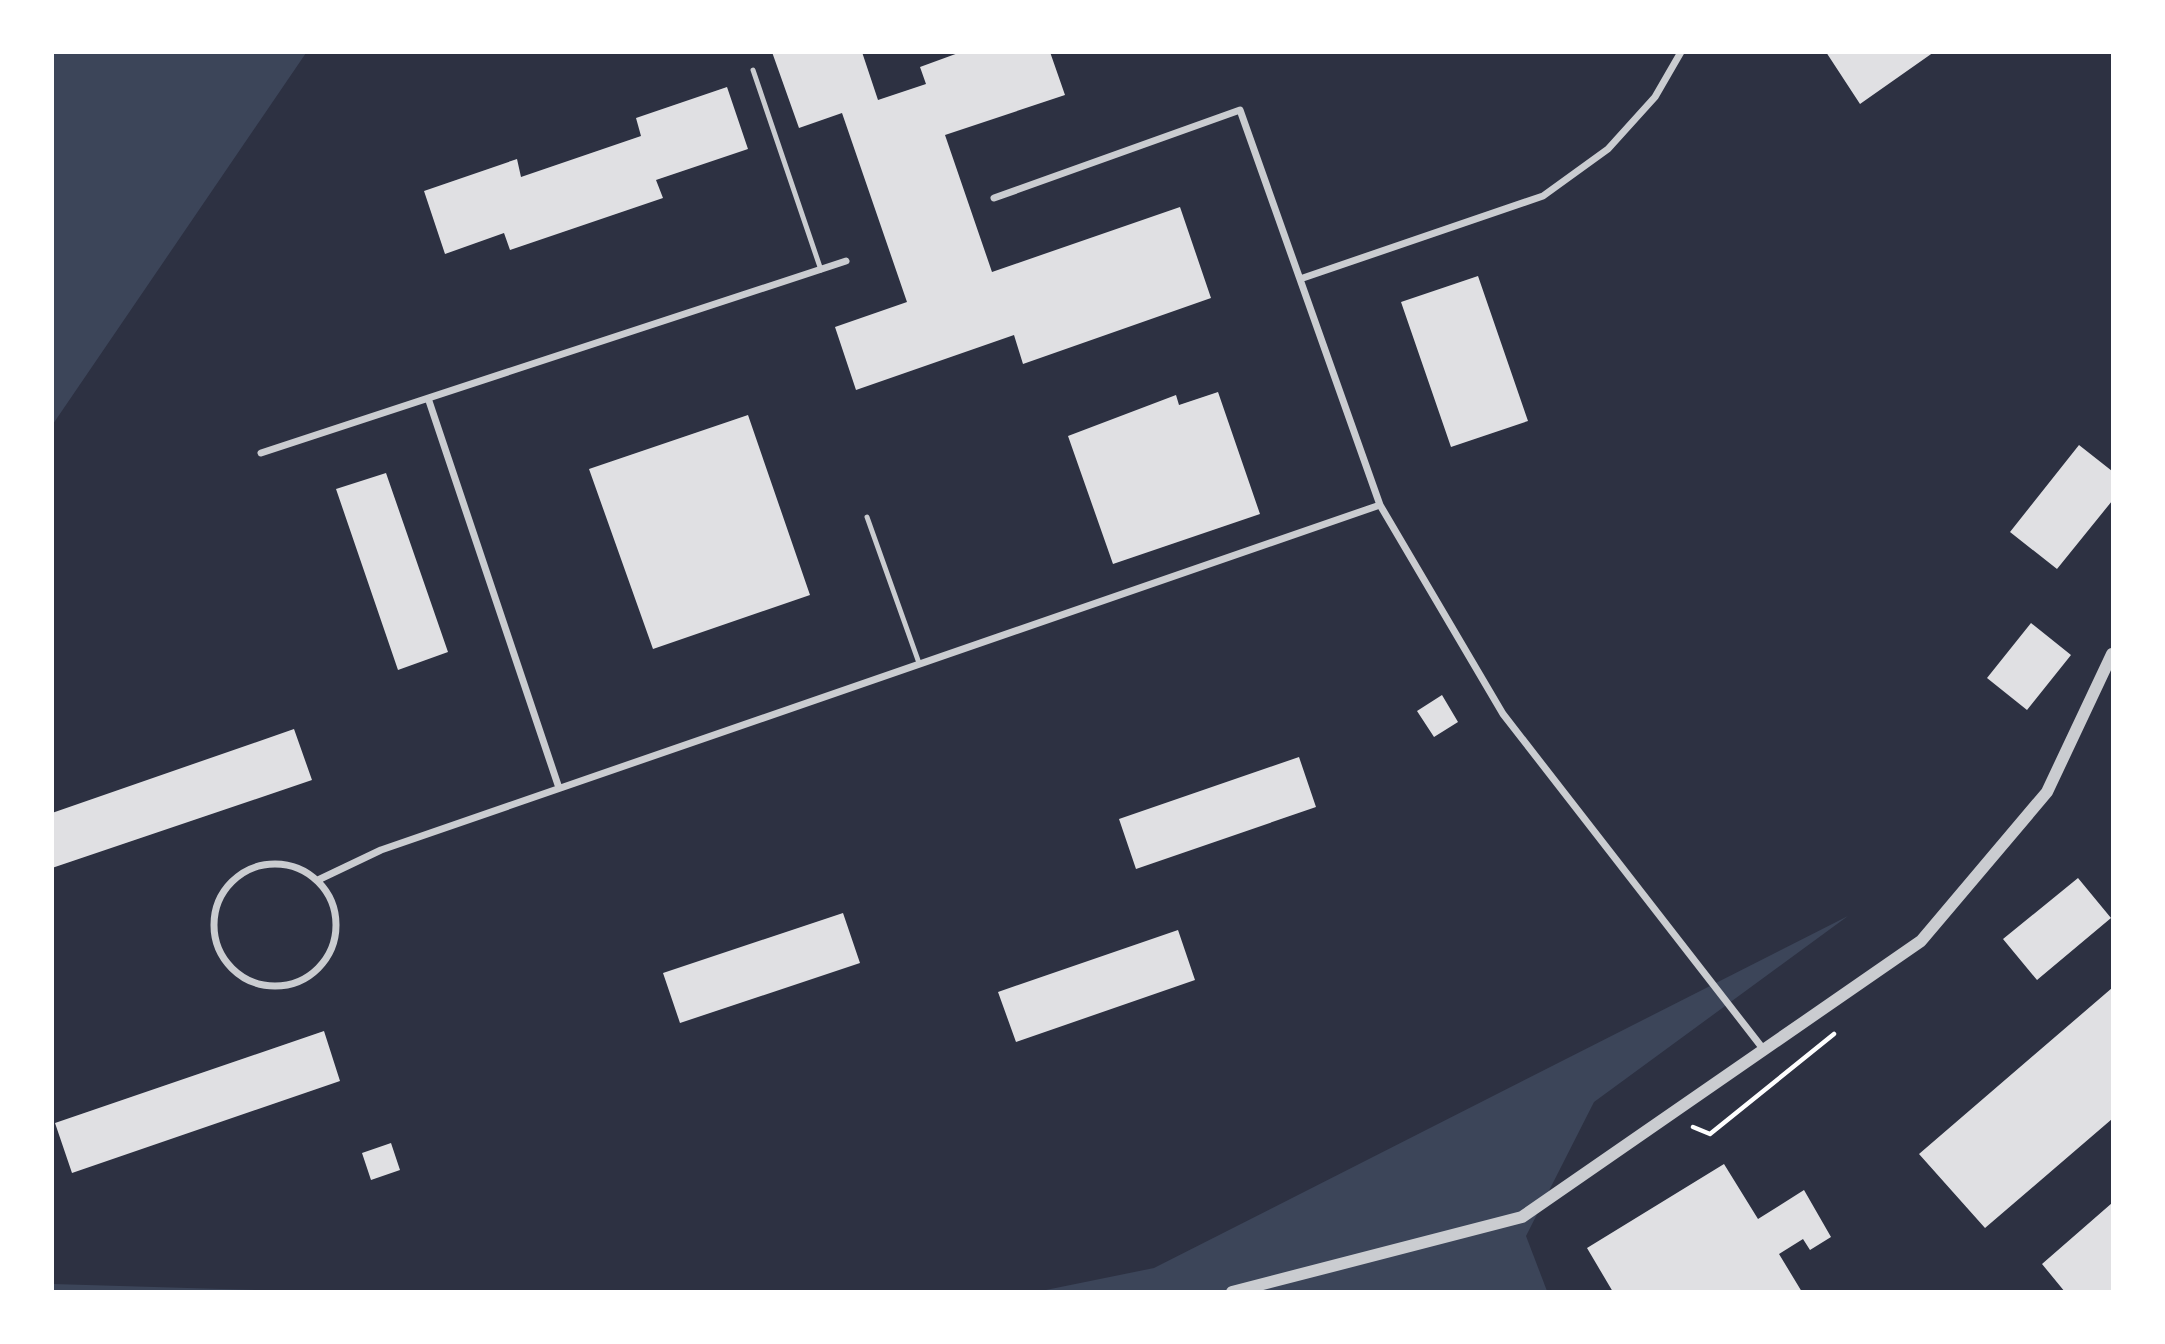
<svg xmlns="http://www.w3.org/2000/svg" width="2165" height="1344" viewBox="0 0 2165 1344" font-family="'Nunito Sans',sans-serif">
	<style>
		.green { fill: #3c4559 }
		.building { fill: #e0e0e3 }
		.lines { fill: none; stroke-linecap: round; stroke-linejoin: round }
		.path { stroke: #fff; stroke-width: 4.5 }
		.service { stroke: #caccd0; stroke-width: 5 }
		.minor { stroke: #caccd0; stroke-width: 7 }
		.tertiary { stroke: #caccd0; stroke-width: 12 }
	</style>
	<rect width="100%" height="100%" fill="#2d3142"/>
	<!-- green -->
	<path class="green" d="M53 52 306 53 53 424 52 53Z
		M1848 916 1594 1102 1526 1236 1547 1291 1036 1292 1154 1268Z
		M53 1284 286 1291 53 1292Z"/>
	<!-- building -->
	<path class="building" d="M772 52H862L878 100 926 84 920 67 961 52H1050L1065 95 945 135 992 272 1180 207 1211 298 1023 364 1014 335 856 390 835 327 907 302 842 113 799 128Z
		M1826 52H1934L1860 104Z
		M727 87 748 149 656 180 663 198 510 250 504 233 445 254 424 191 517 159 521 177 641 136 636 118Z
		M1478 276 1528 421 1451 447 1401 302Z
		M1218 392 1260 514 1113 564 1068 436 1176 395 1179 405Z
		M748 415 810 595 653 649 589 469Z
		M2079 445 2112 471V501L2057 569 2010 532Z
		M386 473 448 652 398 670 336 489Z
		M2031 623 2071 655 2027 710 1987 678Z
		M1442 695 1458 722 1434 737 1417 711Z
		M294 729 312 780 52 868V813Z
		M1299 757 1316 807 1136 869 1119 819Z
		M2078 878 2111 918 2037 980 2003 939Z
		M843 913 860 963 680 1023 663 973Z
		M1178 930 1195 980 1016 1042 998 992Z
		M2112 988V1119L1985 1228 1919 1154Z
		M324 1031 340 1081 72 1173 55 1123Z
		M391 1143 400 1170 371 1180 362 1153Z
		M1724 1164 1758 1219 1804 1190 1831 1237 1810 1250 1803 1239 1779 1254 1802 1292H1613L1587 1248Z
		M2112 1203V1289L2110 1292H2065L2042 1264Z"/>
	<g class="lines">
		<!-- path -->
		<path class="path" d="M1693 1127 1710 1134 1834 1034"/>
		<!-- service -->
		<path class="service" d="M753 70 821 270
			M867 517 919 663"/>
		<!-- minor -->
		<path class="minor" d="M994 198 1240 110 1380 505
			M1300 279 1543 196 1608 149 1655 97 1681 52
			M428 398 559 788
			M261 453 846 261
			M214 925a61 61 0 1 1 122 0a61 61 0 1 1-122 0Z
			M318 880 381 850 1380 505 1503 714 1764 1050"/>
		<!-- tertiary -->
		<path class="tertiary" d="M1232 1292 1522 1217 1921 941 2047 792 2112 654"/>
	</g>
	<!-- border -->
	<rect width="2165" height="1344" fill="none" stroke="#ffffff" stroke-width="108"/>
</svg>
